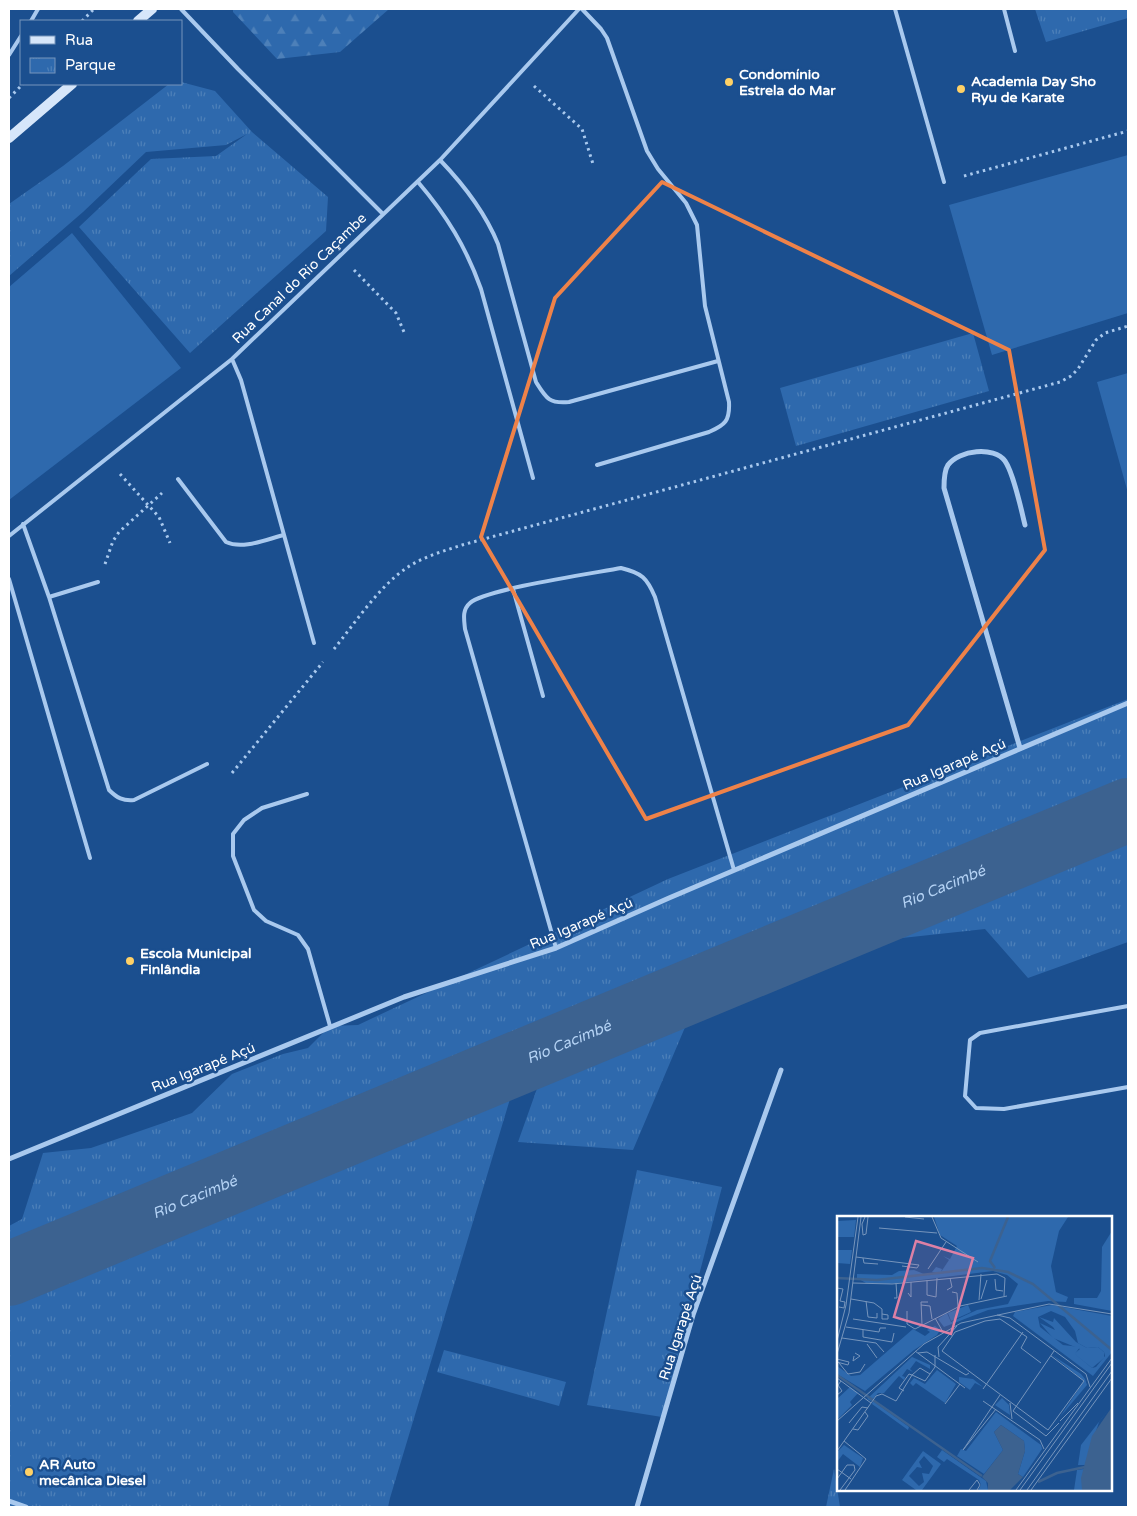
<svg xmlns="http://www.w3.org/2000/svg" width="1137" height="1516" viewBox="0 0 1137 1516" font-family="'Varela Round',sans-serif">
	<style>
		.forest { fill: url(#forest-firs) }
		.park { fill: url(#park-tufts) }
		.pitch { fill: #2e69ad }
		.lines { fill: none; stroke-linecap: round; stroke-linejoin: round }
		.river { stroke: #3c6290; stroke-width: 64 }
		.path { stroke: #a9c9ee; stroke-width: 3; stroke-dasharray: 2.5 4; stroke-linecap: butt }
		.lane { stroke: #a9c9ee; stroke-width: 4 }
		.street { stroke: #a9c9ee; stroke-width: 5 }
		.secondary { stroke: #d6e6fa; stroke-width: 10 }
		.marked { fill: none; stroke: #ee8249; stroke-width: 4; stroke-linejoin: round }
		.poi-dot { fill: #ffd166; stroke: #1b4f8f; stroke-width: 2 }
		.labels { text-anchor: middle; stroke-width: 5; stroke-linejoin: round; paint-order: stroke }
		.poi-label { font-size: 14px; font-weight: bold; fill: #fff; stroke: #1b4f8f; text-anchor: start }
		.street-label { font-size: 14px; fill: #fff; stroke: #1b4f8f }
		.water-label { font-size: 15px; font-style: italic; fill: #b5d3f5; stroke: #1b4f8f }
		.inset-river { fill: none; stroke: #3c6290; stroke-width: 2.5 }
		.inset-road { fill: none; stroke: #7695bc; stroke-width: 1 }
		.view { fill: #dd80a5; fill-opacity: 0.15; stroke: #dd80a5; stroke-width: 2.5 }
		.inset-edge { fill: none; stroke: #fff; stroke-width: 2.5 }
	</style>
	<defs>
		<pattern id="forest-firs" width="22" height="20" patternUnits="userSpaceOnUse" patternTransform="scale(1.25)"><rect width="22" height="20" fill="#2e69ad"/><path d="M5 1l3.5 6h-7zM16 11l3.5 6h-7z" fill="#4d80b9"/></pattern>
		<pattern id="park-tufts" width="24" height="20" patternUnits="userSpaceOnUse" patternTransform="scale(1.25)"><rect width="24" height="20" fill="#2e69ad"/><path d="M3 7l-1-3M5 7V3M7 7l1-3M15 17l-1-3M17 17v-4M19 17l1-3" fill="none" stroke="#4d80b9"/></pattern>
	</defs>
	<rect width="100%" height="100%" fill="#1b4f8f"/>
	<!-- forest -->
	<path class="forest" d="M233 9H389L340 52 277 59 233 12Z"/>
	<!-- park -->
	<path class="park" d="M1035 9H1128V18L1046 42Z
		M181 82 215 91 252 132 328 197 326 231 190 353 79 227 151 159 216 156 247 134 226 145 146 152 83 212 9 276V204L63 166 169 84H181Z
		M973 333 989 391 796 446 780 388Z
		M1128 699V942L1028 978 985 929 828 946 516 1079 390 1498 388 1507H9V1226L22 1219 43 1153 91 1148 192 1113 232 1074 283 1054 308 1048 330 1026 358 1025 668 879Z
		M686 1025 633 1150 518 1142 539 1083Z
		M637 1170 722 1187 662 1417 587 1405Z
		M444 1350 566 1382 559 1406 437 1372Z
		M834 1469 840 1507H826Z"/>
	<!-- pitch -->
	<path class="pitch" d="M1128 155V313L992 355 949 205Z
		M72 233 181 368 9 500V287Z
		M1128 373V493L1097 382Z"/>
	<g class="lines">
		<!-- river -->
		<path class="river" id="s1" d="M9 1274 1128 810"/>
		<!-- path -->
		<path class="path" d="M82 21 94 9
			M534 86 582 129 593 164
			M9 98 23 84
			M964 176 1128 131
			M354 270 396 313 404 332
			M120 474 159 517 170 543
			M105 564 113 541 119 532 162 493
			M334 649C355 623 380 585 408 567 425 556 444 551 462 545L1060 382 1071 376 1078 369 1096 340 1105 333 1128 326
			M232 773 323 662"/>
		<!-- lane -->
		<path class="lane" d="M181 9 238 69 383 214
			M582 9 601 29 607 38 647 151 658 169 686 203 697 225 705 306 729 402C730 421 725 425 709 432L597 465
			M895 9 944 182
			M1004 9 1015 51
			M31 21 38 9
			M9 55 21 36
			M440 160C464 185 485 212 498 244L536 382C546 398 549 404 569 402L718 361
			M418 182C447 216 466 247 481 289L533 478
			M232 359 241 380 314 643
			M178 479 226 542C243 550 267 539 284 535
			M23 524 49 597 109 790C117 798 123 801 134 800L207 764
			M9 536 232 359 440 160 579 9
			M9 579 90 858
			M513 589 543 696
			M49 597 98 582
			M307 794 262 808 244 820 233 834V856L254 910 266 921 298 935 308 949 330 1026
			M556 948 465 629C464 619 462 610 470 603 485 589 595 573 621 568 642 573 647 578 655 597L734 870
			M1128 1006 980 1033 970 1040 965 1096 976 1108 1004 1109 1128 1087"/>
		<!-- street -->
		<path class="street" d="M1020 748 944 488C944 481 944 471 948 465 959 450 994 446 1005 461 1014 474 1021 509 1025 525
			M9 1159 404 997 556 948 669 898 1128 703
			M9 1501 26 1507
			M637 1507 693 1315 781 1070"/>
		<!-- secondary -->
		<path class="secondary" d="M138 21 152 9
			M9 138 72 84"/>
	</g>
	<!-- marked area -->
	<path class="marked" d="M662 182 1009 350 1045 550 908 725 646 819 481 537 555 298Z"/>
	<!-- markers -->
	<g class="poi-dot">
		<circle cx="729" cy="82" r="5"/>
		<circle cx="961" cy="89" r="5"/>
		<circle cx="130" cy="961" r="5"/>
		<circle cx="29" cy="1472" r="5"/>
	</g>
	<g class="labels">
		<!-- poi labels -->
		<g class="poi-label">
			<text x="739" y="79">Condomínio<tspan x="739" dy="16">Estrela do Mar</tspan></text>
			<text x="971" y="86">Academia Day Sho<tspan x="971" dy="16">Ryu de Karate</tspan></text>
			<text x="140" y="958">Escola Municipal<tspan x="140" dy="16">Finlândia</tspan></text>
			<text x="39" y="1469">AR Auto<tspan x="39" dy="16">mecânica Diesel</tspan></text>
		</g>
		<!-- street labels -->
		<g class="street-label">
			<text transform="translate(299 278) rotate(-44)" y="5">Rua Canal do Rio Caçambe</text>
			<text transform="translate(954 764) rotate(-23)" y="5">Rua Igarapé Açú</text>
			<text transform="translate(581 923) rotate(-23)" y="5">Rua Igarapé Açú</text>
			<text transform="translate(203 1067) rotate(-22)" y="5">Rua Igarapé Açú</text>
			<text transform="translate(680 1327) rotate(-72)" y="5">Rua Igarapé Açú</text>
		</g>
		<!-- water labels -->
		<g class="water-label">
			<text dy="5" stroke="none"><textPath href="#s1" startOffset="1011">Rio Cacimbé</textPath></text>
			<text dy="5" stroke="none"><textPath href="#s1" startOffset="606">Rio Cacimbé</textPath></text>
			<text dy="5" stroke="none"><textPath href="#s1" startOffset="201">Rio Cacimbé</textPath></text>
		</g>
	</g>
	<!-- overview -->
	<g transform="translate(837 1216)">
		<rect width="275" height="275" fill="#1b4f8f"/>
		<path d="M202 101 216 106 217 102 239 126 250 132 261 131 267 136V142L255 152 237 138 243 133 216 122 203 107 218 114 216 111ZM215 139 244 158 248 163 250 169 223 201 247 165ZM75 141 93 149V153L79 145 73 153 76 156 70 153 65 160 68 161 67 164 62 160 47 177H41L34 185 30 183ZM100 154 119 168 108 187 79 167 76 170 73 167 77 162 88 168ZM122 161 136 163 146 171 138 167 133 174 122 166ZM165 182 172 189 173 199 158 189ZM36 185 72 211 71 214 35 188ZM275 189 262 206 248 249H241L244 229ZM159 196 204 229 205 233 186 261 181 258 188 235 187 225 164 209 157 216 166 234 147 258 120 240 124 233 129 235ZM7 229 26 242 23 251 6 238 0 246V236ZM105 234 149 265 151 274H141L144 269 142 264 110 243 107 246 100 241ZM86 235 104 248 85 274H79L65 264ZM87 240 96 250 92 258 85 257 87 266 82 270 72 260 80 251 85 252 82 246Z" fill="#2e69ad" fill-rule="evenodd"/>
		<path d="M275 15V95L237 88V82H260L264 75 265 31ZM215 89 275 100V136L256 160 176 100 178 96ZM214 95 228 101 238 115 241 127 250 132 261 131 267 136 268 140 259 151 255 152 238 138 243 131 226 129 203 111 201 101ZM98 110 103 114 100 119 77 134 28 175 0 158V150L14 160 23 159 76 113 88 120 93 116 90 114ZM13 171 21 177 13 186 15 189 0 204V183ZM247 253 245 274H237L240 254Z" fill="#2e69ad" fill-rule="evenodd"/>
		<path d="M97 1H231L222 15 214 50 219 76 231 81 229 86 211 85 151 94 107 111 101 103 110 97 114 106 140 94 171 88 181 68 170 59 156 55 52 68 29 67 20 62V58L55 59 62 55 77 54 87 58 100 57 95 56 99 51 105 53 104 56 112 44 106 40 113 43 120 30 103 19ZM19 4 17 21H0V5ZM0 34H15L13 48 0 47Z" fill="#2e69ad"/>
		<path d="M131 89 134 96 114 105 111 97Z" fill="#2e69ad"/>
		<path d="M275 191V274H245L244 262 255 220ZM164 209 187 225 188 235 181 258 186 261 173 274H151V267L145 261 166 234 157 216Z" fill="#3c6290"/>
		<path class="inset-river" d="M158 52 153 45 171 1M0 62 40 64 145 52 171 56 196 68 275 134M0 159 145 260M201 266 220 257 248 251"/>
		<path class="inset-road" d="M28 1 25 8 26 19 29 18M68 1 87 3M95 1 104 22 141 46M42 12 100 17M29 18 31 1M19 41 82 49 80 52 65 50M26 42 27 47 41 48M91 53 109 26M158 63 159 74 166 75M90 64V79L99 81 100 62M16 67 55 68 160 58 168 62 167 80M0 72 6 73 3 85 8 86 7 92 2 91M110 74 115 71 113 62M115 76 120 77 121 91M71 77 74 81V66M57 82H60L59 67M14 83 37 87 45 93V103H51V99L45 98M144 83 150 64M142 84 144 58M29 85 31 101 40 102V97M84 89 93 90 95 103M70 95V108L78 113 123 90 170 80M160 99 173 102 249 158 253 171M98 102 106 116M16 103 69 111M85 109 84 86H91M9 111 42 116 43 112H49M26 114V121L55 126 57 117M5 122 39 127 47 136M0 125 9 89 21 1M30 128 40 142M78 135 128 172M217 135 176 195 209 220 222 207M81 137 90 136 129 159 132 157M0 138 12 97 24 1M17 140 16 145 23 140 18 137M102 141 101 131 120 110M0 143 12 146 11 149 0 146M2 147 11 158 23 156 28 148M204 147 184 132 190 121 163 103 148 105 118 116 105 135 211 214 247 165 214 140M0 162 34 187M146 173 186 116M67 175 62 172 72 158 75 159 83 152 93 158M0 179 5 175 1 169 4 165M146 185 203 224 207 233M173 187 175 203M108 188 123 168M159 193 126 234 163 179M0 205 87 128 124 107 212 88 275 98M223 205 241 187M12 207 25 191 31 192M16 213 21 214 31 200 28 196M7 225 29 243 8 274M0 235 39 180 45 178 59 185 75 159 88 165 98 151V139M0 253 14 263M0 263 10 249H17L18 254 3 274M132 274 140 264 143 269 140 274M179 274 275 142M183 274 275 147M190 274 275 155M194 274 275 162"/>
		<path class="view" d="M79 25 136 42 114 118 57 101Z"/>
		<rect width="275" height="275" class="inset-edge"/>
	</g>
	<!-- border -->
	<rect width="1137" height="1516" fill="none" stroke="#ffffff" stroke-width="20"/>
	<!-- legend -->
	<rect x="20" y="20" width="162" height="65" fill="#1b4f8f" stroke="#7695bc"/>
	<rect x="30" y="36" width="25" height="8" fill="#d6e6fa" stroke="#7695bc"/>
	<text x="65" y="45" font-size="15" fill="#ffffff">Rua</text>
	<rect x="30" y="58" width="25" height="15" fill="url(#park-tufts)" stroke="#7695bc"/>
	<text x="65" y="70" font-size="15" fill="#ffffff">Parque</text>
</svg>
